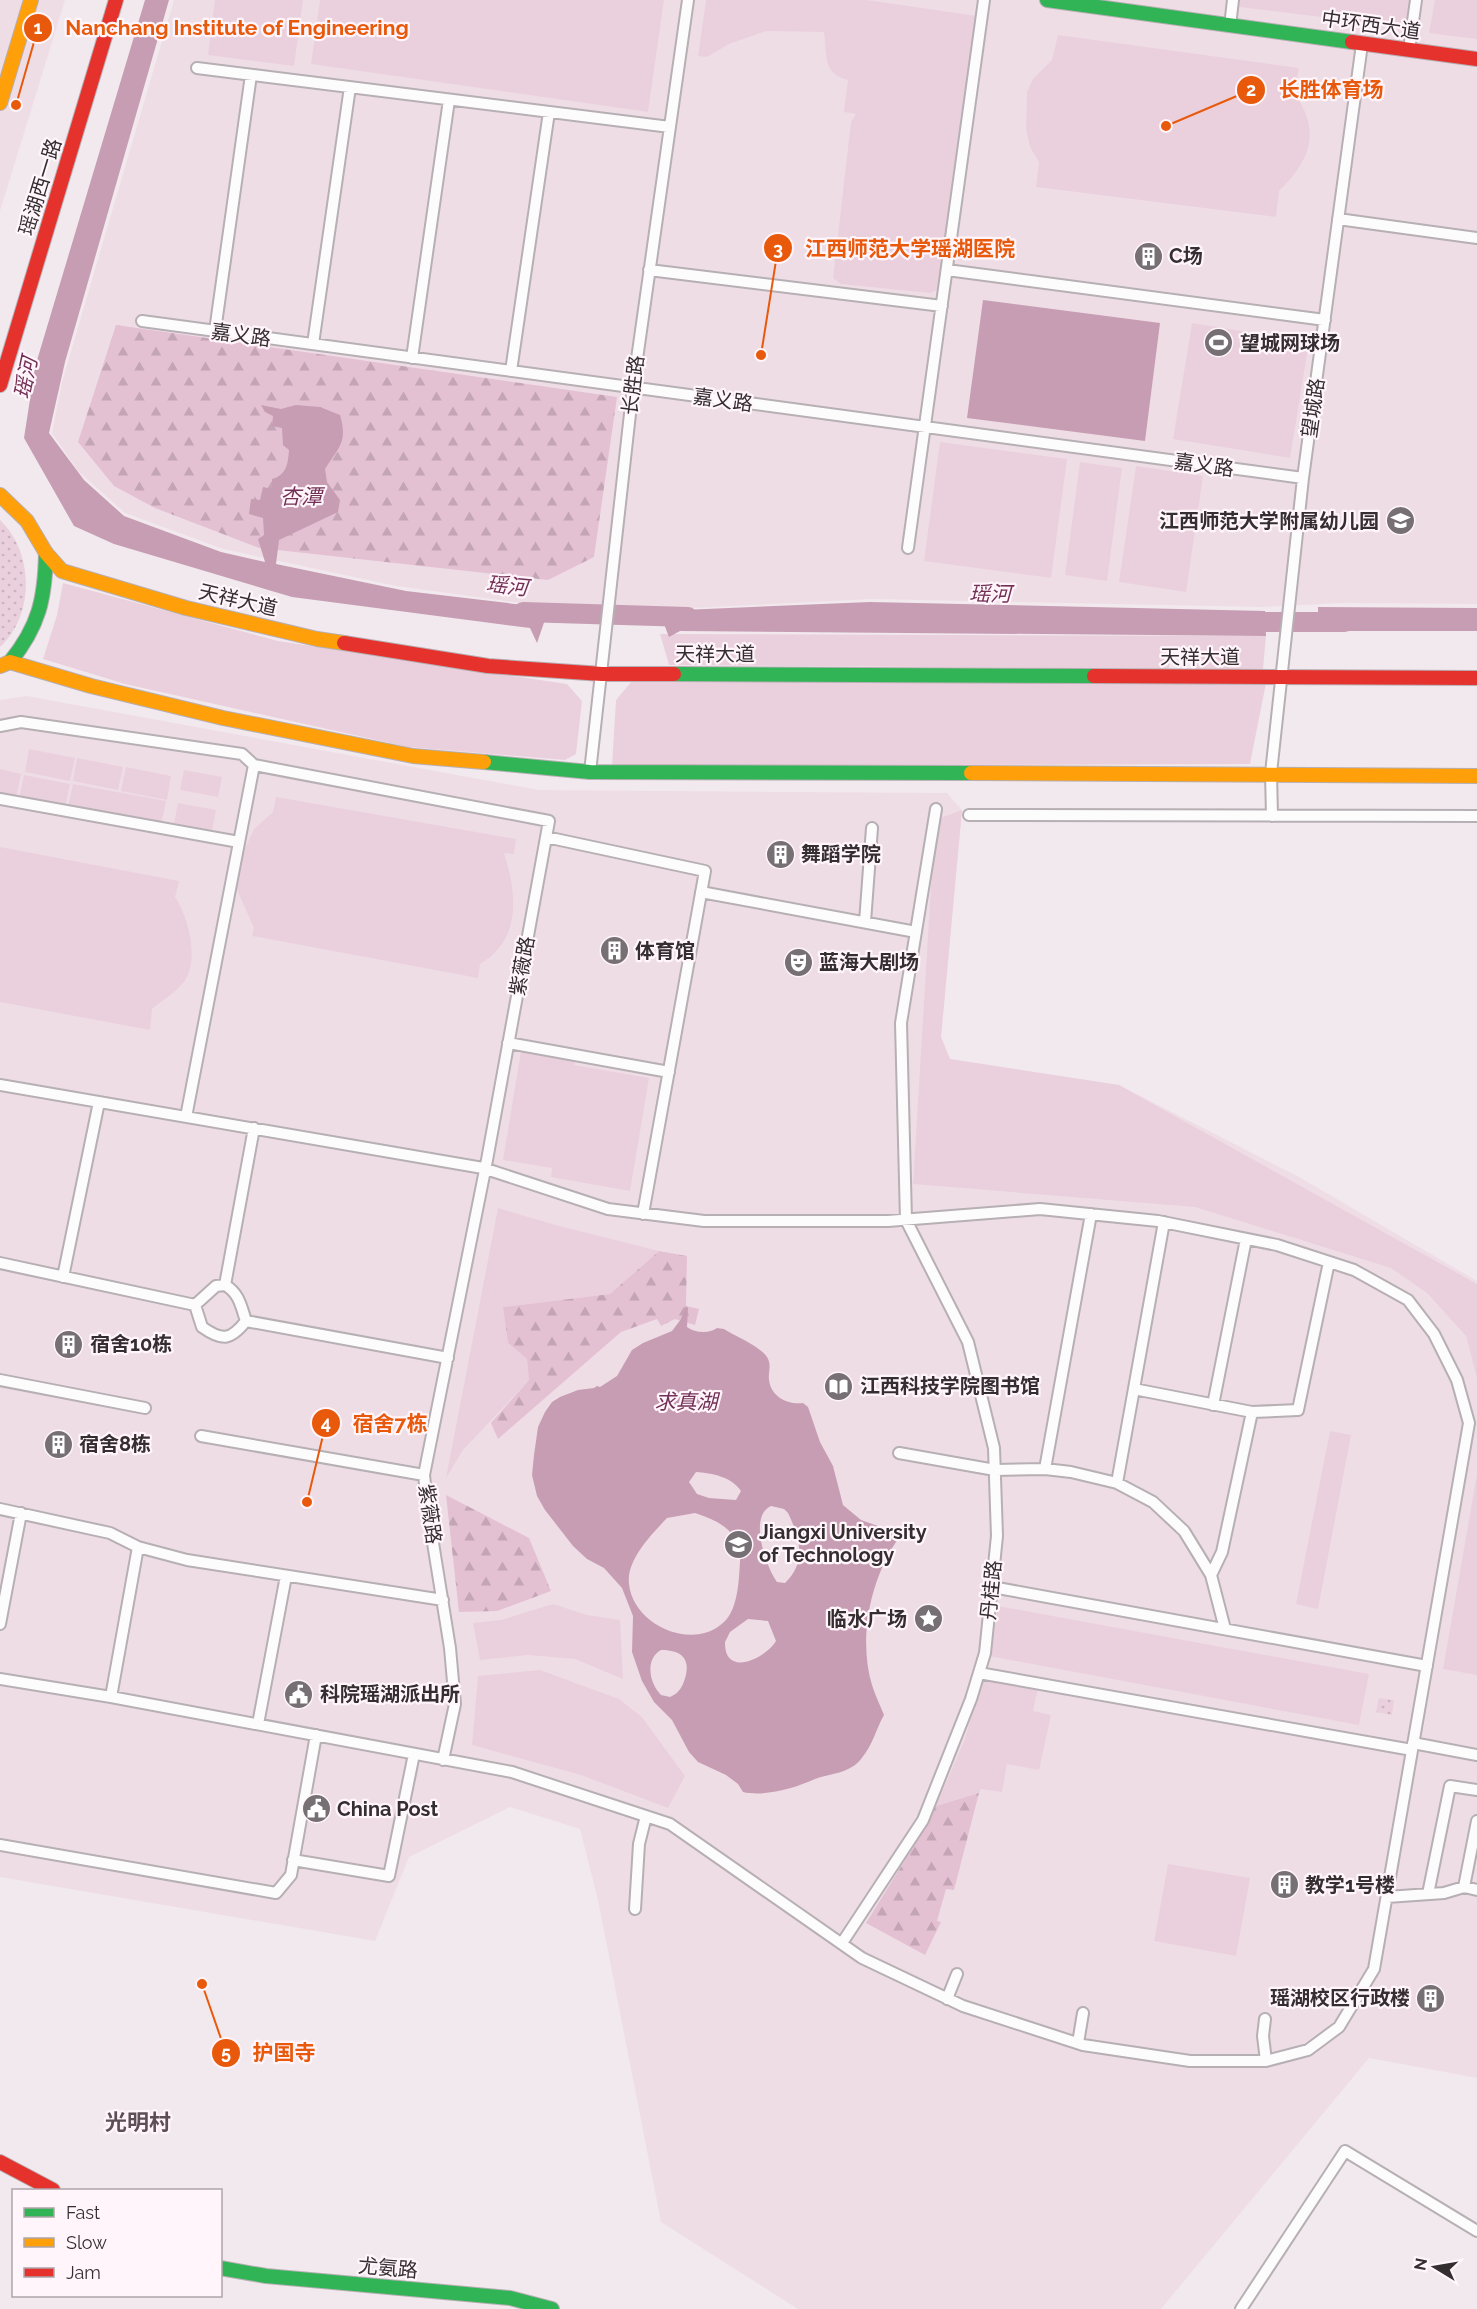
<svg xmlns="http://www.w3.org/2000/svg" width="1477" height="2309" viewBox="0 0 1477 2309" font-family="Raleway,'Noto Sans SC',sans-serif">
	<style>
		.built { fill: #efdde6 }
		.grass { fill: #ead0dd }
		.forest { fill: url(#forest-firs) }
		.park { fill: url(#park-dots) }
		.water { fill: #c79db3; fill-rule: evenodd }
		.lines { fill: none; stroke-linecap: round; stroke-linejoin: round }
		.river { stroke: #c79db3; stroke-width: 20 }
		.street-casing { stroke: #b6afb3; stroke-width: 14 }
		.fast-casing { stroke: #b6afb3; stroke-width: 16 }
		.slow-casing { stroke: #b6afb3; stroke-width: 16 }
		.jam-casing { stroke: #b6afb3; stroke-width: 16 }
		.street { stroke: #fdfcfc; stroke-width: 10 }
		.fast { stroke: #30b455; stroke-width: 14 }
		.slow { stroke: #ff9f0a; stroke-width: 14 }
		.jam { stroke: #e5322d; stroke-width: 14 }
		.labels { text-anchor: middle; stroke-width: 4.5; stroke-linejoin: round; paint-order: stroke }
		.street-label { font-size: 20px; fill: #342e31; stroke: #fff5fa }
		.poi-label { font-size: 20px; font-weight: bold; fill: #342e31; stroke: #fff5fa; text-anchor: start }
		.water-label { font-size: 21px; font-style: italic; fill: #733057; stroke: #fff5fa }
		.quarter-label { font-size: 22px; font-weight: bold; fill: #5c4f55; stroke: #fff5fa }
		.leader { fill: none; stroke: #e8590c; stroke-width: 2 }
		.callout-dot { fill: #e8590c; stroke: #fff5fa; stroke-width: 2 }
		.mark-label { font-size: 18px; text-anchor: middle; font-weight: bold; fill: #fff }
		.callout-label { font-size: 21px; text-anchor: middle; font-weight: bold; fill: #e8590c; stroke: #fff5fa; stroke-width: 4.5; stroke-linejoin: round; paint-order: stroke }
	</style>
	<defs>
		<pattern id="forest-firs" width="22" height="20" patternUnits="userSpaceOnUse" patternTransform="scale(1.5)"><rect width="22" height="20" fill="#e4c0d3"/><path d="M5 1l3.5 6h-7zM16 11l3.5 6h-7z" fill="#c4a5b6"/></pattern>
		<pattern id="park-dots" width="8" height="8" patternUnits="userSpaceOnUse" patternTransform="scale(1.5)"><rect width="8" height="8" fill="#ead0dd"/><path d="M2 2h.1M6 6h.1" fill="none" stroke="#c9b3be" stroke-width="1.8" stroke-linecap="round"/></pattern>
	</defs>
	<rect width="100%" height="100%" fill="#f2e9ee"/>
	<!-- built -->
	<path class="built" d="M0 0H65L0 211Z
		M174 0H1477V604L1343 603 1261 607 871 599 693 608 529 604 396 586 223 549 125 513 78 471 52 433 62 382Z
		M27 696 539 790 947 793 962 810 941 1037 950 1059 1119 1085 1299 1177 1477 1281V2078L1369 2058 1161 2309H798L661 2222 598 1900 580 1829 510 1807 409 1857 375 1941 0 1877V700Z"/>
	<!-- grass -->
	<path class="grass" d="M215 0H303L294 66 208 55Z
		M320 0H664L648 112 311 64Z
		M706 0H867L977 16 939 289 930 293 841 284 833 278 851 122 856 114 844 112 848 80C822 74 827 54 824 32L766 31 729 44 707 57 698 56Z
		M1233 0H1416L1412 28 1232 6Z
		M1435 0H1477V39L1429 33Z
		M1058 35 1299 68 1294 93C1322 131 1310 161 1279 191L1276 217 1036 187 1039 162 1030 147 1026 129 1027 92 1033 79 1052 60Z
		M1192 323 1309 342 1290 458 1173 439Z
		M940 442 1067 459 1051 578 924 561Z
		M1080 462 1122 468 1107 581 1065 575Z
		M1136 466 1203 476 1186 592 1119 582Z
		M63 583 278 641 567 684 582 701 576 754 565 760 408 747 125 684 43 659 57 615Z
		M660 634 1266 636 1263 669 1196 670 1195 651 1171 650 1169 669 669 665Z
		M632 681 1266 683 1250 764 612 766 616 700Z
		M29 749 75 758 70 781 25 772Z
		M77 758 123 767 118 790 73 781Z
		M126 767 171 776 167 800 121 791Z
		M0 769 21 774 16 798 0 795Z
		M184 770 222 777 218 797 180 790Z
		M24 775 70 784 65 807 19 798Z
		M73 784 166 801 161 825 68 807Z
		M276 797 516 839 514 854 504 853C517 893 522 940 480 964L478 978 252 936 254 928 237 890 239 861 254 829 273 812Z
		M178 803 216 810 212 830 174 823Z
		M962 810 941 1037 950 1059 1119 1085 1477 1284V1378L1466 1336 1427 1293 1391 1268 1195 1207 913 1184 935 820Z
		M0 847 179 881 175 897C188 916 198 955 187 977 180 990 163 1000 152 1009L150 1030 0 1002Z
		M521 1051 576 1060 574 1065 649 1078 630 1191 551 1177 552 1168 503 1160Z
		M498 1208 559 1226 659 1251 610 1294 503 1307 508 1343 527 1359 529 1380 463 1450 446 1478Z
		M1330 1431 1351 1435 1318 1609 1296 1604Z
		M1477 1474V1675L1443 1669Z
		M553 1604 587 1615 620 1620 623 1679 575 1659 528 1655 480 1660 473 1623 501 1620Z
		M998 1606 1369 1674 1359 1725 989 1656Z
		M540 1670 619 1699 642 1717 685 1776 668 1808 581 1775 472 1745 478 1676Z
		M982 1679 1038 1688 1033 1711 1051 1715 1039 1770 1007 1764 1002 1792 981 1789 979 1793 936 1806 965 1739Z
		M1168 1864 1250 1878 1236 1956 1154 1941Z"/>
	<!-- forest -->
	<path class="forest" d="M116 325 617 397 594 557 548 580 259 548 155 508 114 486 78 442Z
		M659 1251 687 1256 686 1306 699 1309 695 1325 675 1319 661 1326 657 1319 621 1332 498 1439 491 1423 529 1380 527 1359 508 1343 503 1307 610 1294Z
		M446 1495 529 1538 551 1591 497 1611 459 1612Z
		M979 1793 954 1890 946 1889 937 1921 941 1922 925 1955 866 1923 920 1836 936 1806Z"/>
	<!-- park -->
	<path class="park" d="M0 520C34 552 35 615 0 647Z
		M1379 1698 1394 1700 1392 1715 1376 1712Z"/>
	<!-- water -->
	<path class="water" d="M145 0H169L65 362 49 433 84 480 124 516 221 552 265 562 258 539 264 535 263 518 249 514 251 499 260 500 263 487 272 489V479C287 475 288 463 289 450L283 445 282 428 272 426 273 416 265 412 261 405 281 409 296 405 320 407 340 415C348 442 339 447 325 469L327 482 340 500 338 512 279 540 276 564 406 591 549 608 537 643 530 628 292 597 114 544 74 526 24 438 35 367Z
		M983 300 1160 323 1145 441 967 418Z
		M870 602 1265 611 1266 636 680 631 669 637 659 611Z
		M1318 607 1477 608V631H1318Z
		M686 1306 688 1308 687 1327C695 1333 709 1334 717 1328L724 1329C735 1336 761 1347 767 1357 772 1365 768 1371 769 1380 771 1397 788 1405 803 1403L808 1407 820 1442 833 1466 843 1505 861 1520 892 1531H904C872 1571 857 1635 872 1685 875 1695 880 1705 884 1715 875 1731 874 1743 861 1759 849 1774 831 1773 815 1779 795 1788 765 1797 743 1792L738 1784 726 1775 698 1762 689 1752 672 1720 654 1702 642 1681 632 1652 633 1616 622 1588 604 1568 587 1559 573 1546 545 1510 537 1496 532 1475 534 1455 538 1427 545 1412 552 1402 560 1397 578 1390 594 1388 597 1386 600 1387 617 1376 632 1350 643 1343 672 1331 681 1319ZM696 1472C712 1473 732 1477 741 1491L736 1500 709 1498 697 1494 689 1482ZM771 1506 784 1509 788 1513C800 1538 807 1562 785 1583L777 1582C766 1567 748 1516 771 1506ZM695 1513C720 1521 741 1532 740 1561 739 1580 738 1609 724 1622 693 1652 633 1625 629 1584 626 1560 652 1534 667 1518ZM748 1619 768 1621 776 1641C765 1659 724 1678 725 1642L730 1632ZM661 1650C685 1650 692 1662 683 1684 680 1690 677 1694 670 1697L661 1695C650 1684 644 1660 661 1650Z"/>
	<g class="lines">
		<!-- river -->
		<path class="river" d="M523 612 688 617
			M1240 622H1345"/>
		<defs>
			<path id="street" d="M1230 26 1233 0
				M1409 50 1416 0
				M197 68 670 127
				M1338 219 1477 238
				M649 270 942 306
				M947 270 1325 320
				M142 321 1303 478
				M215 331 251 75
				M313 344 350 87
				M412 358 449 100
				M511 371 549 112
				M908 548 984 0
				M0 726 21 722 242 754 254 765
				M590 772 633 387 688 0
				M0 799 239 842
				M969 815 1477 816
				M1272 816 1271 773 1303 478 1362 44
				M546 837 705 871 643 1214
				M701 892 916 932
				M865 922 872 828
				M508 1043 669 1072
				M0 1085 483 1168 608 1209 704 1221H888L1040 1209 1158 1221 1277 1245 1354 1270 1408 1300 1434 1334 1457 1380 1469 1423 1374 1969 1339 2027 1308 2050 1266 2061H1190L1083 2045 963 2006 862 1958 670 1824 512 1772 111 1697 0 1679
				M186 1117 254 765 549 821 487 1160 424 1475 428 1512 450 1648 455 1704 443 1760
				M0 1263 195 1305
				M63 1277 99 1102
				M225 1285 254 1128
				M225 1285C239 1293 241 1306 246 1321 230 1341 222 1341 202 1327L195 1305 216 1286Z
				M246 1321 448 1358
				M0 1380 145 1408
				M1134 1389 1252 1412 1222 1552 1211 1575
				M1213 1405 1246 1239
				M1252 1412 1298 1410 1329 1262
				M201 1436 424 1475
				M899 1453 995 1470 1045 1469 1071 1472 1117 1483 1153 1502 1184 1531 1211 1575 1225 1629
				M1045 1469 1091 1214
				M1117 1483 1164 1222
				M0 1509 110 1533 138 1547 187 1560 443 1600
				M992 1587 1427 1666
				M0 1624 21 1513
				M979 1673 1412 1750
				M111 1697 138 1547
				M258 1724 286 1576
				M1413 1743 1477 1755
				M0 1845 276 1893 291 1875 316 1735
				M293 1860 389 1876 414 1754
				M1464 1887 1477 1821
				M1428 1894 1450 1786 1477 1790
				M1387 1897 1444 1893 1464 1887 1477 1890
				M635 1909 639 1844 646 1816
				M842 1943 923 1820 971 1699 985 1653 997 1536 994 1448 968 1342 906 1220 901 1023 936 809
				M947 1999 957 1974
				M1265 2019 1263 2036 1266 2061
				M1078 2043 1083 2013
				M1241 2309 1345 2151 1477 2231"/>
			<path id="fast" d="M1047 0 1352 42
				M10 662C39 626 45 599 46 553
				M674 674 1094 676
				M484 762 590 772 971 773
				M220 2268 266 2276 510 2298 552 2309"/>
			<path id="slow" d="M0 103 31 0
				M0 495 27 521 46 553 62 571 186 608 317 639 344 643
				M0 666 10 662 91 686 223 718 413 756 484 762
				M971 773 1477 776"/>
			<path id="jam" d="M1352 42 1477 59
				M0 385 116 0
				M344 643 488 666 602 674H674
				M1094 676 1477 678
				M0 2162 53 2190"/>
		</defs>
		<!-- street casing -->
		<use href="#street" class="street-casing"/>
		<!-- fast casing -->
		<use href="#fast" class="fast-casing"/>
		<!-- slow casing -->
		<use href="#slow" class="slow-casing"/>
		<!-- jam casing -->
		<use href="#jam" class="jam-casing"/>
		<!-- street -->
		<use href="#street" class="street"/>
		<!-- fast -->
		<use href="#fast" class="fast"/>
		<!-- slow -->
		<use href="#slow" class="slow"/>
		<!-- jam -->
		<use href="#jam" class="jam"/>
	</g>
	<!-- icons -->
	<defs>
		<symbol id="building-disc" viewBox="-11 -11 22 22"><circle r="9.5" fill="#766f73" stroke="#fff5fa"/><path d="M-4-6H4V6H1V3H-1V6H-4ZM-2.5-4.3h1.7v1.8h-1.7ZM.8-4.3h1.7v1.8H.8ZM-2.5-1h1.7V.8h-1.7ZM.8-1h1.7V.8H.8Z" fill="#fff"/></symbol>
		<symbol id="stadium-disc" viewBox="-11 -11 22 22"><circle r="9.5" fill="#766f73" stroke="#fff5fa"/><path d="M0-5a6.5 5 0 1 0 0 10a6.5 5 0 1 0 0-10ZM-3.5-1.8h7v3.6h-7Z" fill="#fff"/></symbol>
		<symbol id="school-disc" viewBox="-11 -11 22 22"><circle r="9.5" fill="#766f73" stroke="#fff5fa"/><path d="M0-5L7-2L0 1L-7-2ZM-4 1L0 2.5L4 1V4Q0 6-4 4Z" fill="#fff"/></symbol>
		<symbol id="theatre-disc" viewBox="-11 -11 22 22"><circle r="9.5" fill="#766f73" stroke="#fff5fa"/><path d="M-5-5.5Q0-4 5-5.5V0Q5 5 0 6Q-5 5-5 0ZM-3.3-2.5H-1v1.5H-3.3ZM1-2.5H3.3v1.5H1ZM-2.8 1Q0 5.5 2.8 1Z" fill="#fff"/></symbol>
		<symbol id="library-disc" viewBox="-11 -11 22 22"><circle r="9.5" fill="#766f73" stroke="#fff5fa"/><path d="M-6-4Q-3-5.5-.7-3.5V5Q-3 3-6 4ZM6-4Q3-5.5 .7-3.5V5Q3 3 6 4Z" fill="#fff"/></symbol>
		<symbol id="university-disc" viewBox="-11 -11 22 22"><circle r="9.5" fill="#766f73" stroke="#fff5fa"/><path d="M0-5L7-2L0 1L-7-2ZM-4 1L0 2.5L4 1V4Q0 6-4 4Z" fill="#fff"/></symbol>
		<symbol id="sight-disc" viewBox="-11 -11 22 22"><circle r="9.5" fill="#766f73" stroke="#fff5fa"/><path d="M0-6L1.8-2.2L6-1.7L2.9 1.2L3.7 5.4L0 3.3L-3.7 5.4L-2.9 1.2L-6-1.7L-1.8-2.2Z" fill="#fff"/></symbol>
		<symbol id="civic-disc" viewBox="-11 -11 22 22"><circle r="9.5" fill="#766f73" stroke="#fff5fa"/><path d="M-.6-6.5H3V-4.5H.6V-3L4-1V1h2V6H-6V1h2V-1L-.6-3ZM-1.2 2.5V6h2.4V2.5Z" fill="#fff"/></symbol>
	</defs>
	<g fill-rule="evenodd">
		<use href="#building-disc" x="1132" y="240" width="33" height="33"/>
		<use href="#stadium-disc" x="1202" y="326" width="33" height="33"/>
		<use href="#school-disc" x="1384" y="504" width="33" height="33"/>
		<use href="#building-disc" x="764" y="838" width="33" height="33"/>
		<use href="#building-disc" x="598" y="934" width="33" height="33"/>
		<use href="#theatre-disc" x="782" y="946" width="33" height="33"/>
		<use href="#building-disc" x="52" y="1328" width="33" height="33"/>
		<use href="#library-disc" x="822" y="1370" width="33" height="33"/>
		<use href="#building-disc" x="42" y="1428" width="33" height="33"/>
		<use href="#university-disc" x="722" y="1528" width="33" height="33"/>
		<use href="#sight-disc" x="912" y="1602" width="33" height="33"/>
		<use href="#civic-disc" x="282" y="1678" width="33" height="33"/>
		<use href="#civic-disc" x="300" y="1792" width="33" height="33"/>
		<use href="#building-disc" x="1268" y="1868" width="33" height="33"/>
		<use href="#building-disc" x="1414" y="1982" width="33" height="33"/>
	</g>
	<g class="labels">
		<!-- street labels -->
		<g class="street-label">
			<text transform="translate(1371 25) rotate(8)" y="7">中环西大道</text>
			<text transform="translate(40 187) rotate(-73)" y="7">瑶湖西一路</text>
			<text transform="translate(241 335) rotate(8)" y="7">嘉义路</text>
			<text transform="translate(633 385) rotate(-83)" y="7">长胜路</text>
			<text transform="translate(723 400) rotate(8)" y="7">嘉义路</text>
			<text transform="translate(1313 408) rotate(-82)" y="7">望城路</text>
			<text transform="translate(1204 465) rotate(8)" y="7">嘉义路</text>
			<text transform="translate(238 600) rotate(13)" y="7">天祥大道</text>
			<text x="715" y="661">天祥大道</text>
			<text x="1200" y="664">天祥大道</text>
			<text transform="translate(522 966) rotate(-80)" y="7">紫薇路</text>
			<text transform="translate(430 1514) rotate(82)" y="7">紫薇路</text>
			<text transform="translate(991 1590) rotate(-84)" y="7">丹桂路</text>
			<text transform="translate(388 2268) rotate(5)" y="7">尤氨路</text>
		</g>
		<!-- poi labels -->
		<g class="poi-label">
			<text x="1169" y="263">C场</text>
			<text x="1240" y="350">望城网球场</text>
			<text x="1379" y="528" text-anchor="end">江西师范大学附属幼儿园</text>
			<text x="801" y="861">舞蹈学院</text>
			<text x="635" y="958">体育馆</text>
			<text x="819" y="969">蓝海大剧场</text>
			<text x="90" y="1351">宿舍10栋</text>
			<text x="860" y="1393">江西科技学院图书馆</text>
			<text x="79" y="1451">宿舍8栋</text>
			<text x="759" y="1539">Jiangxi University<tspan x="759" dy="23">of Technology</tspan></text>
			<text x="907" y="1626" text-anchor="end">临水广场</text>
			<text x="320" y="1701">科院瑶湖派出所</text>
			<text x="337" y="1816">China Post</text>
			<text x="1305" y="1892">教学1号楼</text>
			<text x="1410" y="2005" text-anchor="end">瑶湖校区行政楼</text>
		</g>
		<!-- water labels -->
		<g class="water-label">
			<text transform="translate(26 378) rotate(-78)" y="7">瑶河</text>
			<text x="301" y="504">杏潭</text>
			<text transform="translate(507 586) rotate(6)" y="7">瑶河</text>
			<text transform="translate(990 594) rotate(1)" y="7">瑶河</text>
			<text x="686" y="1409">求真湖</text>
		</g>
		<!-- quarter labels -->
		<g class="quarter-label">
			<text x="138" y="2130">光明村</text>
		</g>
	</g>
	<!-- callouts -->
	<path class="leader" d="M16 105L38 28M1166 126L1251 90M761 355L778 248M307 1502L326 1423M202 1984L226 2053"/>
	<g class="callout-dot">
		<circle cx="16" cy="105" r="6"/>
		<circle cx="1166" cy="126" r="6"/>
		<circle cx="761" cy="355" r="6"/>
		<circle cx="307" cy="1502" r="6"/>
		<circle cx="202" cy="1984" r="6"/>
		<circle cx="38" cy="28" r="15"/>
		<circle cx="1251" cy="90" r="15"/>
		<circle cx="778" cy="248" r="15"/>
		<circle cx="326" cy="1423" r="15"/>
		<circle cx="226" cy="2053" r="15"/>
	</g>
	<g class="mark-label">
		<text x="38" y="34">1</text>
		<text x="1251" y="96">2</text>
		<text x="778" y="255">3</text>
		<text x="326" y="1429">4</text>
		<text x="226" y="2059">5</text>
	</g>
	<g class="callout-label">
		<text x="237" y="35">Nanchang Institute of Engineering</text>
		<text x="1331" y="97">长胜体育场</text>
		<text x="910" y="256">江西师范大学瑶湖医院</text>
		<text x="390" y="1431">宿舍7栋</text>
		<text x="284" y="2060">护国寺</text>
	</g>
	<!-- legend -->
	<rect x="12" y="2189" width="210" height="108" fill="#fff5fa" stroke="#aea5aa" stroke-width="1.5"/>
	<rect x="24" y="2208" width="30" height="9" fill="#30b455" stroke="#aea5aa" stroke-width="1.5"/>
	<text x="66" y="2219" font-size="18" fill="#342e31">Fast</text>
	<rect x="24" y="2238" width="30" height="9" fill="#ff9f0a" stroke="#aea5aa" stroke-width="1.5"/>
	<text x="66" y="2249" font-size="18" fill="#342e31">Slow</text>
	<rect x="24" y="2268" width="30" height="9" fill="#e5322d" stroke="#aea5aa" stroke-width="1.5"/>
	<text x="66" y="2279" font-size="18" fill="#342e31">Jam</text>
	<!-- north arrow -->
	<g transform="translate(1435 2267) rotate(281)" stroke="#fff5fa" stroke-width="4.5" paint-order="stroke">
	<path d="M0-4.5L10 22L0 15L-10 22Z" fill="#342e31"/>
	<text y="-9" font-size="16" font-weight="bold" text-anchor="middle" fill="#342e31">N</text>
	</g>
</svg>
